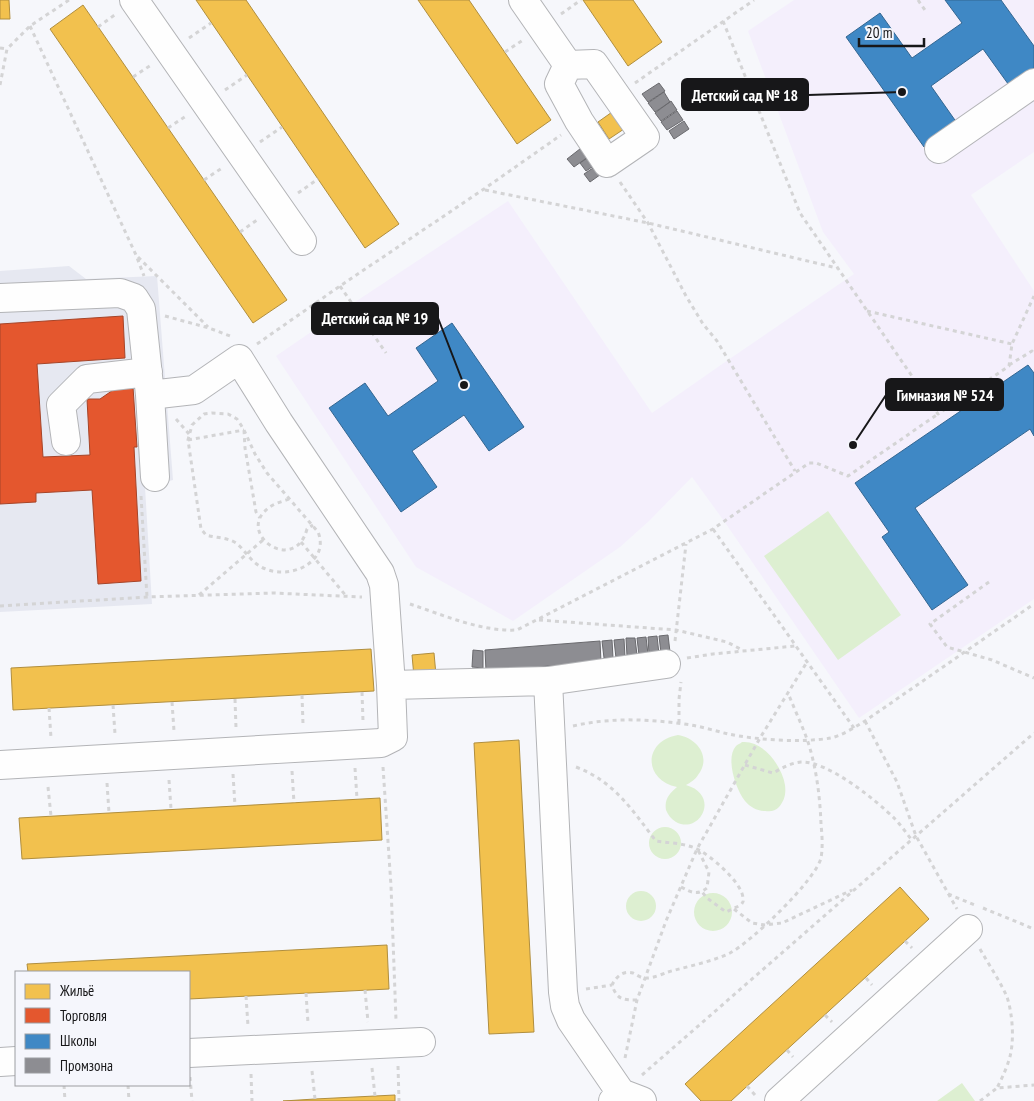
<svg xmlns="http://www.w3.org/2000/svg" width="1034" height="1101" viewBox="0 0 1034 1101" font-family="'PT Sans Narrow',sans-serif">
	<style>
		.built { fill: #e6e8f1 }
		.education { fill: #f4effc }
		.green { fill: #ddefd1 }
		.homes { fill: #f2c14e; stroke: #b08e3e }
		.shops { fill: #e4572e; stroke: #a64428 }
		.schools { fill: #3f88c5; stroke: #336691 }
		.industry { fill: #8d8d92; stroke: #6a6a6e }
		.lines { fill: none; stroke-linecap: round; stroke-linejoin: round }
		.minor-casing { stroke: #b3b4b7; stroke-width: 30 }
		.path { stroke: #d4d4d5; stroke-width: 3; stroke-dasharray: 4 4; stroke-linecap: butt }
		.minor { stroke: #fefefe; stroke-width: 28 }
		.leader { fill: none; stroke: #171719; stroke-width: 2 }
		.callout-dot { fill: #171719; stroke: #f5f6fc; stroke-width: 2 }
		.callout { fill: #171719; stroke: #171719; stroke-width: 2 }
		.callout-label { font-size: 16px; text-anchor: middle; font-weight: bold; fill: #fff }
	</style>
	<rect width="100%" height="100%" fill="#f6f7fb"/>
	<!-- built -->
	<path class="built" d="M69 266 86 279 157 276 173 480 145 487 152 604 0 612V271Z"/>
	<!-- education -->
	<path class="education" d="M794 0H1034V152L971 195 1034 291V599L859 718 724 521 692 477 649 521 620 547 513 621 416 567 276 356 352 304 508 201 652 413 728 360 854 274 823 232 748 31Z"/>
	<!-- green -->
	<path class="green" d="M828 511 901 615 838 660 764 556Z
		M678 735C697 738 712 757 698 775 695 780 691 782 686 785 721 795 700 835 676 822 671 819 668 815 666 810 664 799 670 793 677 787 643 780 643 741 678 735Z
		M742 742C763 740 782 766 785 785 786 793 785 800 779 807 775 811 771 812 765 811 757 811 750 807 745 801 736 790 725 758 736 746 738 744 740 744 742 742Z
		M649 843a16 16 0 1 1 32 0a16 16 0 1 1-32 0Z
		M626 906a15 15 0 1 1 30 0a15 15 0 1 1-30 0Z
		M694 912a19 19 0 1 1 38 0a19 19 0 1 1-38 0Z
		M962 1083 975 1101H937Z"/>
	<!-- homes -->
	<path class="homes" d="M0 0H9L10 19H0Z
		M196 0H246L399 224 365 248Z
		M418 0H469L551 120 517 144Z
		M583 0H633L662 42 628 66Z
		M83 5 287 300 253 323 50 29Z
		M615 110 627 127 609 139 598 122Z
		M371 649 374 691 13 710 11 668Z
		M434 653 436 675 414 677 412 655Z
		M519 740 534 1032 489 1034 474 743Z
		M380 798 382 840 22 859 19 818Z
		M900 887 929 919 731 1101H701L685 1084Z
		M387 945 389 989 189 999V972H28L27 964Z
		M395 1095V1101H283L315 1099Z"/>
	<!-- shops -->
	<path class="shops" d="M123 316 125 358 37 364 43 457 90 455 87 399H100L116 388 133 387 137 447H134L141 581 98 584 92 490 36 493V502L0 504V324Z"/>
	<!-- schools -->
	<path class="schools" d="M945 0H1001L1034 46V71L1011 88 983 49 931 86 957 123 924 147 846 37 880 13 912 58 962 23Z
		M452 323 524 427 489 451 464 415 412 451 437 487 401 512 329 408 365 383 388 416 438 381 416 348Z
		M1028 365 1034 373V436L1030 429 915 508 968 585 932 610 882 537 889 532 855 483Z"/>
	<!-- industry -->
	<path class="industry" d="M659 83 665 91 648 102 642 94Z
		M664 92 670 102 655 112 648 103Z
		M671 101 677 110 661 121 655 113Z
		M677 111 683 120 667 130 661 122Z
		M684 121 689 129 674 139 669 131Z
		M585 145 592 154 574 167 567 159Z
		M592 155 598 163 586 171 580 163Z
		M599 164 604 172 590 182 584 174Z
		M668 635 670 652 661 653 659 636Z
		M657 636 659 654H649L648 637Z
		M646 637 648 654 639 655 637 638Z
		M626 638H635L637 655 627 656Z
		M624 639 625 657 616 658 614 640Z
		M612 640 613 658H604L602 641Z
		M600 641 601 662 486 671 485 650Z
		M473 650 483 651V668L472 667Z"/>
	<g class="lines">
		<defs>
			<path id="minor" d="M134 0 302 241
				M523 0 568 65 594 64 645 137 607 163 579 121 559 84 568 65
				M939 149 1034 83
				M0 298 120 293 134 298 141 309 150 395 155 477
				M150 395 194 390 239 359 279 423 380 573 384 585 391 685
				M66 441 61 405 87 379 148 372
				M548 681 666 664
				M0 765 381 743 393 737 391 685 548 681 563 992 565 1006 571 1020 621 1093 613 1101
				M189 1053 421 1042
				M0 1062 16 1061
				M621 1093 642 1101
				M779 1101 968 929"/>
		</defs>
		<!-- minor casing -->
		<use href="#minor" class="minor-casing"/>
		<!-- path -->
		<path class="path" d="M918 0 927 13
			M561 14 581 0
			M723 21 800 213 938 414 1009 366 1012 344 1034 296
			M30 26 136 255 144 276
			M98 27 116 14
			M189 38 211 23
			M0 48 7 49
			M505 52 523 40
			M133 77 151 65
			M635 83 754 0
			M0 85 7 49 30 26 69 0
			M225 90 247 75
			M168 128 186 116
			M260 142 282 127
			M204 180 222 168
			M620 182 648 223 686 296 703 324 717 341 795 471
			M485 190 648 223 837 268
			M298 193 318 179
			M240 232 257 220
			M138 257 208 327
			M340 286 386 353
			M867 311 1012 344
			M165 316 209 328 230 336
			M257 344 340 286 484 189 561 135
			M1009 365 1032 351 1034 354
			M176 419 189 434
			M244 430 255 454 267 473 318 532C322 542 321 552 313 560 299 574 274 576 258 565 249 559 244 549 236 543 226 537 216 538 206 535L201 529 188 440 192 425 204 414 212 413 228 414 237 419 241 425 244 430 245 448 256 512 260 518
			M188 440 244 430
			M141 496 147 597
			M289 499C281 502 271 504 265 511 239 536 295 574 307 529L313 525
			M713 529 854 728
			M301 542 347 597
			M989 582 930 624 947 647 992 660 1034 678
			M199 595 263 540
			M410 604C443 615 482 632 517 630L713 529 809 463H816L848 476 938 414
			M0 606 147 597 273 593 362 597
			M539 620 676 630 727 642 744 651
			M675 641 686 544
			M687 658 713 654 795 646
			M362 692 363 721
			M302 695 303 724
			M235 699 236 728
			M172 702 174 731
			M113 705 115 734
			M49 708 51 738
			M865 721 897 782 916 836 957 909
			M679 723V699L681 682
			M573 726C612 717 651 719 691 725 703 727 716 731 728 734 758 740 801 743 831 738 843 735 855 727 865 721L1034 604
			M745 765 773 773C782 768 791 763 801 762 828 761 876 800 895 819 901 825 906 833 912 840
			M383 767 391 886 396 1020
			M576 767C615 782 632 810 656 841 669 843 682 843 695 848 709 854 742 882 743 898 744 901 743 902 741 905L726 912 707 898 702 892
			M355 768 357 799
			M292 771 294 803
			M233 774 235 806
			M169 780 171 809
			M107 783 109 813
			M48 787 51 816
			M681 887C691 892 697 896 707 888L709 872 698 850
			M948 894 975 905
			M983 908 1034 929
			M734 909 752 923 765 925 782 923 852 890
			M905 941 912 948
			M980 949C989 965 1000 981 1007 997 1013 1015 1015 1045 1008 1063 1005 1072 1001 1080 997 1088
			M866 978 872 985
			M586 989 612 985
			M365 990 368 1022
			M306 993 308 1023
			M246 996 248 1026
			M637 1000C623 1000 617 1000 612 985 616 977 623 970 633 973 637 975 642 979 647 978 654 978 662 974 668 972 689 966 711 962 730 953 751 942 815 881 821 858 823 847 822 835 821 824 820 796 816 765 807 739 801 723 794 708 788 693
			M825 1015 832 1022
			M787 1050 793 1057
			M625 1058 637 1000 666 921 697 849 760 738 807 662
			M398 1066 399 1101
			M372 1068 375 1096
			M312 1071 315 1099
			M251 1074 252 1101
			M642 1075 1034 733
			M190 1077 192 1101
			M64 1085 65 1101
			M128 1085 129 1101
			M747 1086 755 1095
			M980 1101 997 1088 1034 1085"/>
		<!-- minor -->
		<use href="#minor" class="minor"/>
	</g>
	<!-- callouts -->
	<path class="leader" d="M902 92L808 95M464 385L438 318M853 445L886 395"/>
	<g class="callout-dot">
		<circle cx="902" cy="92" r="5"/>
		<circle cx="464" cy="385" r="5"/>
		<circle cx="853" cy="445" r="5"/>
	</g>
	<g class="callout">
		<rect x="682" y="79" width="126" height="31" rx="5"/>
		<rect x="312" y="303" width="126" height="31" rx="5"/>
		<rect x="886" y="379" width="117" height="31" rx="5"/>
	</g>
	<g class="callout-label">
		<text x="745" y="101">Детский сад № 18</text>
		<text x="375" y="324">Детский сад № 19</text>
		<text x="945" y="401">Гимназия № 524</text>
	</g>
	<!-- legend -->
	<rect x="15" y="971" width="175" height="115" fill="#f5f6fc" stroke="#9c9da1"/>
	<rect x="25" y="984" width="25" height="15" fill="#f2c14e" stroke="#9c9da1"/>
	<text x="60" y="996" font-size="15" fill="#171719">Жильё</text>
	<rect x="25" y="1008" width="25" height="15" fill="#e4572e" stroke="#9c9da1"/>
	<text x="60" y="1021" font-size="15" fill="#171719">Торговля</text>
	<rect x="25" y="1034" width="25" height="15" fill="#3f88c5" stroke="#9c9da1"/>
	<text x="60" y="1046" font-size="15" fill="#171719">Школы</text>
	<rect x="25" y="1058" width="25" height="15" fill="#8d8d92" stroke="#9c9da1"/>
	<text x="60" y="1071" font-size="15" fill="#171719">Промзона</text>
	<!-- scale -->
	<path d="M859 38v8h65v-8" fill="none" stroke="#171719" stroke-width="2.5"/>
	<text x="866" y="38" font-size="15" fill="#171719" stroke="#f5f6fc" stroke-width="4" paint-order="stroke">20 m</text>
</svg>
